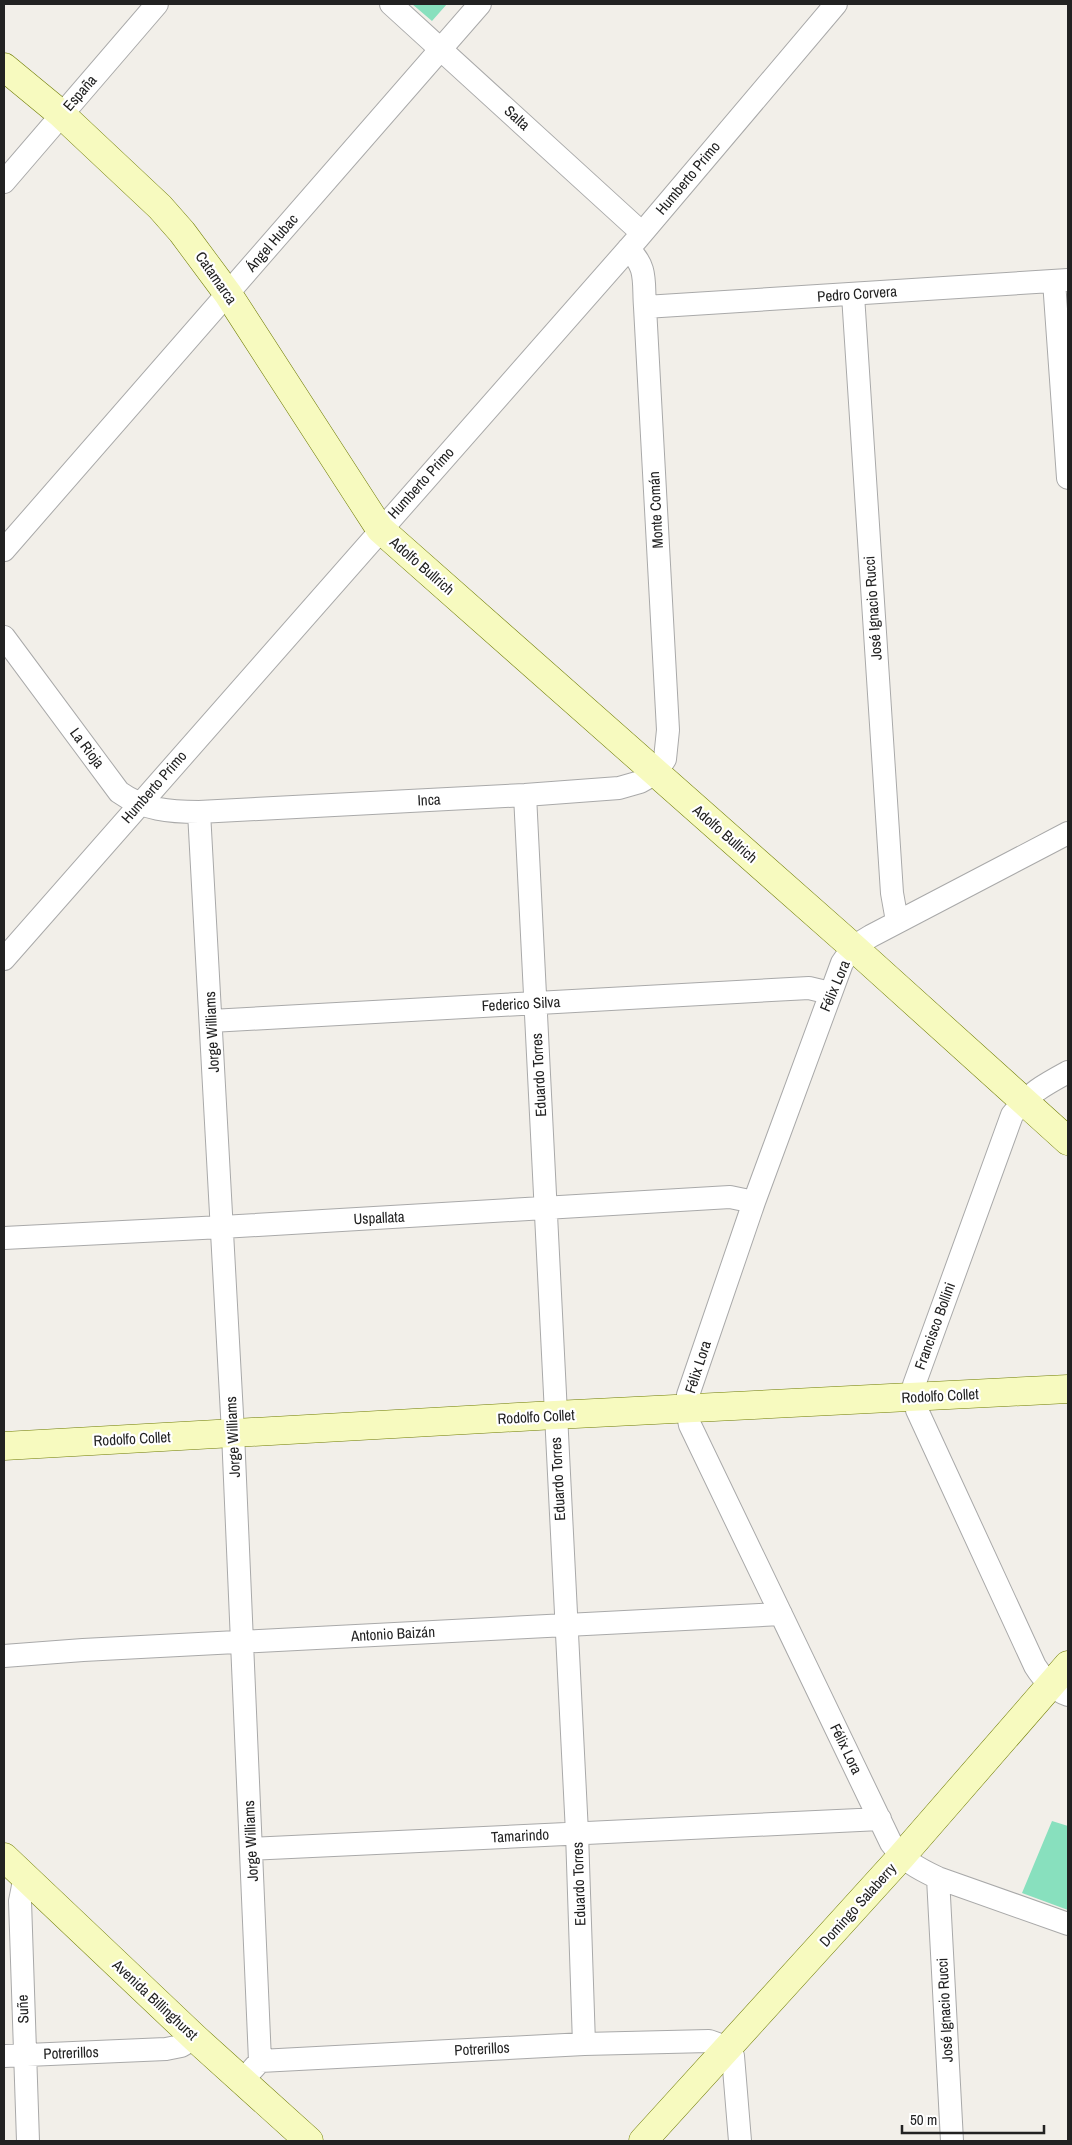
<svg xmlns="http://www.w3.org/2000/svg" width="1072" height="2145" viewBox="0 0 1072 2145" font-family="'Archivo Narrow',sans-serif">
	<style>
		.pitch { fill: #88e0be }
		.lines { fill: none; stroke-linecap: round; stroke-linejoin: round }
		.street-casing { stroke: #a9a9a9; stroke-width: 24 }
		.secondary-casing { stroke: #707d05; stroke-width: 29 }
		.street { stroke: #fff; stroke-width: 22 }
		.secondary { stroke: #f7fabf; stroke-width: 28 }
		.labels { text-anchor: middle; stroke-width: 4.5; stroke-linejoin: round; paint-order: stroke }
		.street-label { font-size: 15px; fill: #222; stroke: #fff }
	</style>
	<rect width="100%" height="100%" fill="#f2efe9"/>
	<!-- pitch -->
	<path class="pitch" d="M412 4H447L432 21Z
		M1052 1821 1068 1826V1910L1022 1893Z"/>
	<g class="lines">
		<defs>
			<path id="street" d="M391 4 642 233
				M4 182 157 4
				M1054 281 1068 478
				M853 295 892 893 897 921
				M645 307 1068 280
				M4 550 480 4
				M4 637 119 792C144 810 170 812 199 812L525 795 619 788 640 782 656 773 665 759 668 730 645 307C643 282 648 267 628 249
				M525 795 577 1833 584 2044
				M199 812 233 1433 260 2061
				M1068 833 871 936 853 947 842 963 754 1202 688 1395 687 1410 690 1425 891 1843C904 1861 917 1868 938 1878L1068 1924
				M4 959 638 238 836 4
				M211 1021 809 988 830 993
				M1068 1072C1044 1085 1029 1093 1012 1115L914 1385 917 1410 1035 1666C1043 1679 1054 1690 1068 1695
				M4 1238 222 1227 730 1197 754 1202
				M4 1656 83 1650 781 1614
				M251 1849 880 1819
				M25 1876 20 1901 28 2141
				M938 1878 952 2141
				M4 2056 166 2049 181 2046 195 2038
				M251 2071 260 2061 584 2044 709 2041 729 2048 733 2056 740 2141"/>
			<path id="secondary" d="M4 67 61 114 160 207 182 232 228 294 380 529 853 947 1068 1141
				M4 1446 555 1415 1068 1389
				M4 1857 195 2038 309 2141
				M643 2141 901 1857 1068 1665"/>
		</defs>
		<!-- street casing -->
		<use href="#street" class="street-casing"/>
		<!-- secondary casing -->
		<use href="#secondary" class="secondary-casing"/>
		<!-- street -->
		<use href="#street" class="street"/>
		<!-- secondary -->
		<use href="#secondary" class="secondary"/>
	</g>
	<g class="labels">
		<!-- street labels -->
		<g class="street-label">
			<text transform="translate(80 93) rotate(-49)" y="5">España</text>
			<text transform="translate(517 118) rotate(42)" y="5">Salta</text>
			<text transform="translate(688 178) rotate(-50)" y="5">Humberto Primo</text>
			<text transform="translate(272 243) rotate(-49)" y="5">Ángel Hubac</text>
			<text transform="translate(216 278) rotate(55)" y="5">Catamarca</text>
			<text transform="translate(857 294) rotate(-4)" y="5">Pedro Corvera</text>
			<text transform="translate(421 483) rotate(-48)" y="5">Humberto Primo</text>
			<text transform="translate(656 510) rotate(-93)" y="5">Monte Comán</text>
			<text transform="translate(422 566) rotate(41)" y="5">Adolfo Bullrich</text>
			<text transform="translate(873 608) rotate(-94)" y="5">José Ignacio Rucci</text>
			<text transform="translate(87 748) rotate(53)" y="5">La Rioja</text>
			<text transform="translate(154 787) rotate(-49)" y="5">Humberto Primo</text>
			<text transform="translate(429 800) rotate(-3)" y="5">Inca</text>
			<text transform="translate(725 834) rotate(41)" y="5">Adolfo Bullrich</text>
			<text transform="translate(835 986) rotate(-67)" y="5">Félix Lora</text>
			<text transform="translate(521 1004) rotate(-3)" y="5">Federico Silva</text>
			<text transform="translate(212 1032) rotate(-93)" y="5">Jorge Williams</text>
			<text transform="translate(539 1075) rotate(-93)" y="5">Eduardo Torres</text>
			<text transform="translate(379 1218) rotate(-3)" y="5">Uspallata</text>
			<text transform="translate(935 1326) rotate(-70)" y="5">Francisco Bollini</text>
			<text transform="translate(698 1367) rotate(-72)" y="5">Félix Lora</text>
			<text transform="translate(940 1396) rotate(-3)" y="5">Rodolfo Collet</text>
			<text transform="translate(536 1417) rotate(-3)" y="5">Rodolfo Collet</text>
			<text transform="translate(233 1437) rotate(-93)" y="5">Jorge Williams</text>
			<text transform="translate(132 1439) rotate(-3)" y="5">Rodolfo Collet</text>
			<text transform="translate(558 1479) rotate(-93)" y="5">Eduardo Torres</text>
			<text transform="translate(393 1634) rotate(-3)" y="5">Antonio Baizán</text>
			<text transform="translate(846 1749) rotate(64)" y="5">Félix Lora</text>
			<text transform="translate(520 1836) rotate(-3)" y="5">Tamarindo</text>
			<text transform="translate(251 1841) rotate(-93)" y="5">Jorge Williams</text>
			<text transform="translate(579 1884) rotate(-92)" y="5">Eduardo Torres</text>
			<text transform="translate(858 1905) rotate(-48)" y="5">Domingo Salaberry</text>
			<text transform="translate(155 2000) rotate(43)" y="5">Avenida Billinghurst</text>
			<text transform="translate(23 2009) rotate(-92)" y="5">Suñe</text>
			<text transform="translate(945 2010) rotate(-93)" y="5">José Ignacio Rucci</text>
			<text transform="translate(482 2049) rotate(-3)" y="5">Potrerillos</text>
			<text transform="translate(71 2053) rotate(-2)" y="5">Potrerillos</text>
		</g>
	</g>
	<!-- border -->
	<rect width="1072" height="2145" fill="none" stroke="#222222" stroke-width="10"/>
	<!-- scale -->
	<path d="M902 2125v8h142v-8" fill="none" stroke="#222222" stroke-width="2.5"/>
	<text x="910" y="2125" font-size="15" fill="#222222" stroke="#ffffff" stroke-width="4" paint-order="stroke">50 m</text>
</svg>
